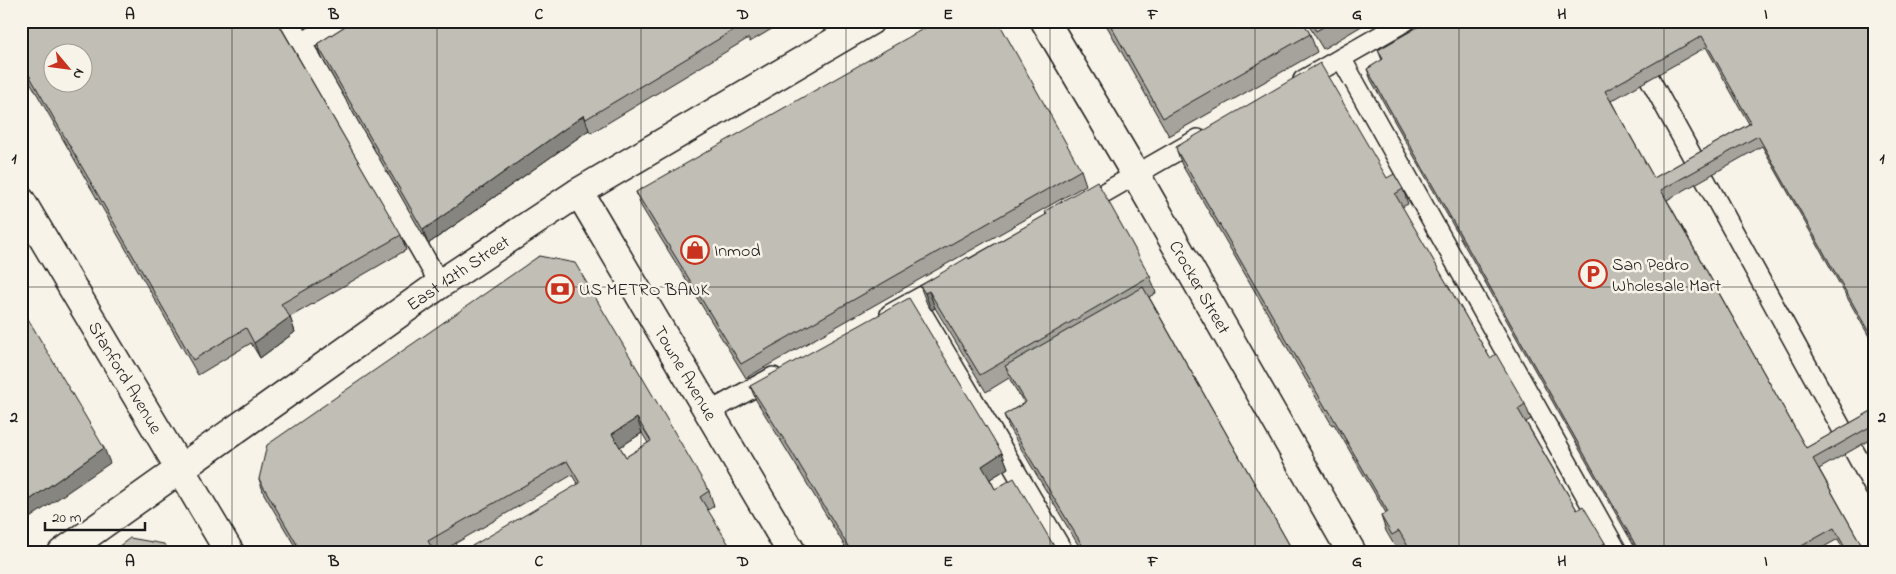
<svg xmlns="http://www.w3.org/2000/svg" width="1896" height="574" viewBox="0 0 1896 574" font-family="'Indie Flower',sans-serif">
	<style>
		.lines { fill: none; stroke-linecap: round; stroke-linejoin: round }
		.lane-casing { stroke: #1c1c1c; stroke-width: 22 }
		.street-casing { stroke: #1c1c1c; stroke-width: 31 }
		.secondary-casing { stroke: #1c1c1c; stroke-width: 31 }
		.lane { stroke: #f7f3e8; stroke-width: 19 }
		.street { stroke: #f7f3e8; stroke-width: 28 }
		.secondary { stroke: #f7f3e8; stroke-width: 28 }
		.wall { fill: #a5a39c; stroke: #1c1c1c; fill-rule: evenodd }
		.shaded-wall { fill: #86857f; stroke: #1c1c1c }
		.building { fill: #c0beb5; stroke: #1c1c1c; fill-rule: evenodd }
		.grid { fill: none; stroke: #1c1c1c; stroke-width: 1; stroke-opacity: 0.55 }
		.labels { text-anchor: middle; stroke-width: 5; stroke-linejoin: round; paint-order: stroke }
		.poi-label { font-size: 18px; fill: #1c1c1c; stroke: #f7f3e8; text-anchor: start }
		.street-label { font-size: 18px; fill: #1c1c1c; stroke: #f7f3e8 }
		.neatline { fill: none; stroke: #1c1c1c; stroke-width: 2 }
		.grid-label { font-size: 16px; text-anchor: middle; font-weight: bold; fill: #1c1c1c }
	</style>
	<rect width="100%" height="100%" fill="#f7f3e8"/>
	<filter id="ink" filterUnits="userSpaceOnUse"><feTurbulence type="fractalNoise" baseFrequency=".02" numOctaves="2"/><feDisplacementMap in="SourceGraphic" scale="10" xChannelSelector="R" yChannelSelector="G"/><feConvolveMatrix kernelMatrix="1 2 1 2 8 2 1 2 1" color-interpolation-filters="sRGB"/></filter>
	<g filter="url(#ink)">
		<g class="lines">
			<defs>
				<path id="lane" d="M289 21 440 284
					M1618 21 1875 489
					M302 43 337 21
					M1341 58 1618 553
					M1303 80 1406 21
					M1081 206 1198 139
					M915 301 1064 553
					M890 314 946 283
					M709 412 773 377"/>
				<g id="street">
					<path id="s1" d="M1045 21 1136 175 1352 553"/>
					<path id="s2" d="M579 192 792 553"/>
				</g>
				<g id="secondary">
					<path id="s3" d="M21 201 230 553"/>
					<path id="s4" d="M62 553 440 284 579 192 870 21"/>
				</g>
			</defs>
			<!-- lane casing -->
			<use href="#lane" class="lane-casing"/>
			<!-- street casing -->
			<use href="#street" class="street-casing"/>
			<!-- secondary casing -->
			<use href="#secondary" class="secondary-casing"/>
			<!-- lane -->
			<use href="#lane" class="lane"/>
			<!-- street -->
			<use href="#street" class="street"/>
			<!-- secondary -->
			<use href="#secondary" class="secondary"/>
		</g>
		<!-- wall -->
		<path class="wall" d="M21 21 401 235 406 250 290 317 295 332 260 358 251 343 198 375 21 66Z
			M353 21H785L750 42 749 39H747L591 133 589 130 428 244 322 58 317 44Z
			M1104 21H1303L1310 34 1317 52 1169 136Z
			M1306 21H1370L1323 49Z
			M1875 21V347L1762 146 1667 200 1806 448 1875 409V437L1819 469 1866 553H1845L1838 539 1813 553H1638L1371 80 1367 69 1382 60 1378 50ZM1706 47 1749 124 1654 178 1611 101Z
			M1177 151 1387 178 1403 189 1408 204 1402 207 1490 358 1525 404 1531 419 1526 422 1577 510 1605 543 1608 553H1408L1404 546 1397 550 1386 531 1381 516 1386 513 1334 424 1332 425 1182 165Z
			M1081 170 1086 185 746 378 641 206 636 192Z
			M1045 211 1150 276 1156 293 1149 297 1294 553H1083L1010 430 1004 415 1024 403 1009 378 986 392 935 308 931 310 927 304 920 286 1046 215Z
			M539 256 709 491 714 506 708 510 578 485 572 475 439 553H299L264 494 259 479ZM642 433 648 443 626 457 620 447Z
			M750 386 1002 453 1008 468 990 479 995 489 1058 553H849L797 467 756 400Z"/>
		<!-- shaded-wall -->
		<path class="shaded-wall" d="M584 115 589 130 428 244 423 230Z
			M929 291 935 308 931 310 925 293Z
			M290 317 295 332 260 358 254 343Z
			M637 418 642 433 617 449 612 434Z
			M104 448 110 463 21 524V506Z
			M1002 453 1008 468 987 481 982 466Z"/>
		<!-- building -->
		<path class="building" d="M21 21H277L401 235 281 304 290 317 254 343 246 328 193 360 21 61ZM52 52H82V82H52Z
			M353 21H755L745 27 743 24 742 25 586 119 584 115 423 230 317 44Z
			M937 21H998L1081 170 741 364 636 192Z
			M1108 21H1303L1310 34 1163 118Z
			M1310 21H1334L1316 31Z
			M1428 21H1875V343L1758 136 1661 190 1806 448 1875 409V424L1813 459 1866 553H1848L1834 528 1789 553H1640L1367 69 1383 59 1378 50ZM1702 36 1751 123 1654 178 1605 91Z
			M1320 63 1387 178 1394 174 1403 189 1395 194 1490 358 1496 354 1525 404 1518 409 1577 510 1583 506 1605 543 1597 548 1600 553H1412L1399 531 1392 535 1381 516 1388 512 1328 409 1327 410 1177 151 1176 147Z
			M1097 181 1150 276 980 375 929 291 925 293 920 286 968 257 969 259 1047 214 1045 211Z
			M539 256 575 263 709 491 700 497 734 553H460L580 483 567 461 428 541 435 553H302L259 479 267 445ZM637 418 651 441 626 457 612 434Z
			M1143 287 1294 553H1087L1004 415 1026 402 1005 366Z
			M909 298 1002 453 982 466 995 489 1014 478 1058 553H852L792 452 750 386Z
			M21 307 104 448 21 506Z
			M130 538 164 544 169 553H110Z"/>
	</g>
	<!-- grid -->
	<path class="grid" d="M232 21V553M437 21V553M641 21V553M846 21V553M1050 21V553M1255 21V553M1459 21V553M1664 21V553M21 287H1875"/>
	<!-- icons -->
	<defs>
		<symbol id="shop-ring" viewBox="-11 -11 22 22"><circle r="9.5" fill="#f7f3e8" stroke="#c8321e" stroke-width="1.5"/><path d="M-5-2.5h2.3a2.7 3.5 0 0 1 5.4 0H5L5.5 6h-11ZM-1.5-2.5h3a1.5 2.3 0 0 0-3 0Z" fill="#c8321e"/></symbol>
		<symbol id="parking-ring" viewBox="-11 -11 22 22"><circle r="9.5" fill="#f7f3e8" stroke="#c8321e" stroke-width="1.5"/><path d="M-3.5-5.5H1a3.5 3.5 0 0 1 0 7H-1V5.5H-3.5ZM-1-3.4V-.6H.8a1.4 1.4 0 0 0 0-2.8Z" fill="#c8321e"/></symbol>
		<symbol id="bank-ring" viewBox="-11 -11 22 22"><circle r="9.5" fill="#f7f3e8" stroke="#c8321e" stroke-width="1.5"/><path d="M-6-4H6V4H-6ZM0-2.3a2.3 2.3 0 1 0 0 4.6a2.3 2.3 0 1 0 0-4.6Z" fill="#c8321e"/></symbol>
	</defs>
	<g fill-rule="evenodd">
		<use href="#shop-ring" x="679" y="234" width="32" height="32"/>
		<use href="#parking-ring" x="1577" y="258" width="32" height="32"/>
		<use href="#bank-ring" x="544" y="273" width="32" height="32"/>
	</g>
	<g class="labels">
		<!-- poi labels -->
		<g class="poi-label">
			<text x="714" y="256">Inmod</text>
			<text x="1612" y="270">San Pedro<tspan x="1612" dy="21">Wholesale Mart</tspan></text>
			<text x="579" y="295">US METRO BANK</text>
		</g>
		<!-- street labels -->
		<g class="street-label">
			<text dy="6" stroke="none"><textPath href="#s4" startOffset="485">East 12th Street</textPath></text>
			<text dy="6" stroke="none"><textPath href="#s1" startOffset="308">Crocker Street</textPath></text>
			<text dy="6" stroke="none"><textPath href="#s2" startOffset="210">Towne Avenue</textPath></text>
			<text dy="6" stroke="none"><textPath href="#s3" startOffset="205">Stanford Avenue</textPath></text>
		</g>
	</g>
	<!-- margin -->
	<rect width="1896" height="574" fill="none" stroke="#f7f3e8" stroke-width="55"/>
	<!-- north arrow -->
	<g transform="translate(68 68) rotate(119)"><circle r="24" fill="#f7f3e8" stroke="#9f9d96"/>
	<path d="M0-4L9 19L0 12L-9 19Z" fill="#c8321e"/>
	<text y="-8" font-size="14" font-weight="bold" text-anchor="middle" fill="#1c1c1c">N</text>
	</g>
	<!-- scale -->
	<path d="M45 522v8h100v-8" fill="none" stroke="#1c1c1c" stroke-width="2.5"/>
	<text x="52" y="522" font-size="15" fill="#1c1c1c" stroke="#f7f3e8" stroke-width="4" paint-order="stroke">20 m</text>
	<rect x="28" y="28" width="1840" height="518" class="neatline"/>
	<g class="grid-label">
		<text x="130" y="19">A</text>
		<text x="334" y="19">B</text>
		<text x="539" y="19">C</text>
		<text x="743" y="19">D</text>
		<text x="948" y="19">E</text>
		<text x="1153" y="19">F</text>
		<text x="1357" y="19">G</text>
		<text x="1562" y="19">H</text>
		<text x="1766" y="19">I</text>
		<text x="14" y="163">1</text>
		<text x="1882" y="163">1</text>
		<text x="14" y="422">2</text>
		<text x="1882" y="422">2</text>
		<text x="130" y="566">A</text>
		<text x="334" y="566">B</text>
		<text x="539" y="566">C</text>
		<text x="743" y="566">D</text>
		<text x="948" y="566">E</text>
		<text x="1153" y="566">F</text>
		<text x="1357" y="566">G</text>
		<text x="1562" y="566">H</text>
		<text x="1766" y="566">I</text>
	</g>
</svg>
